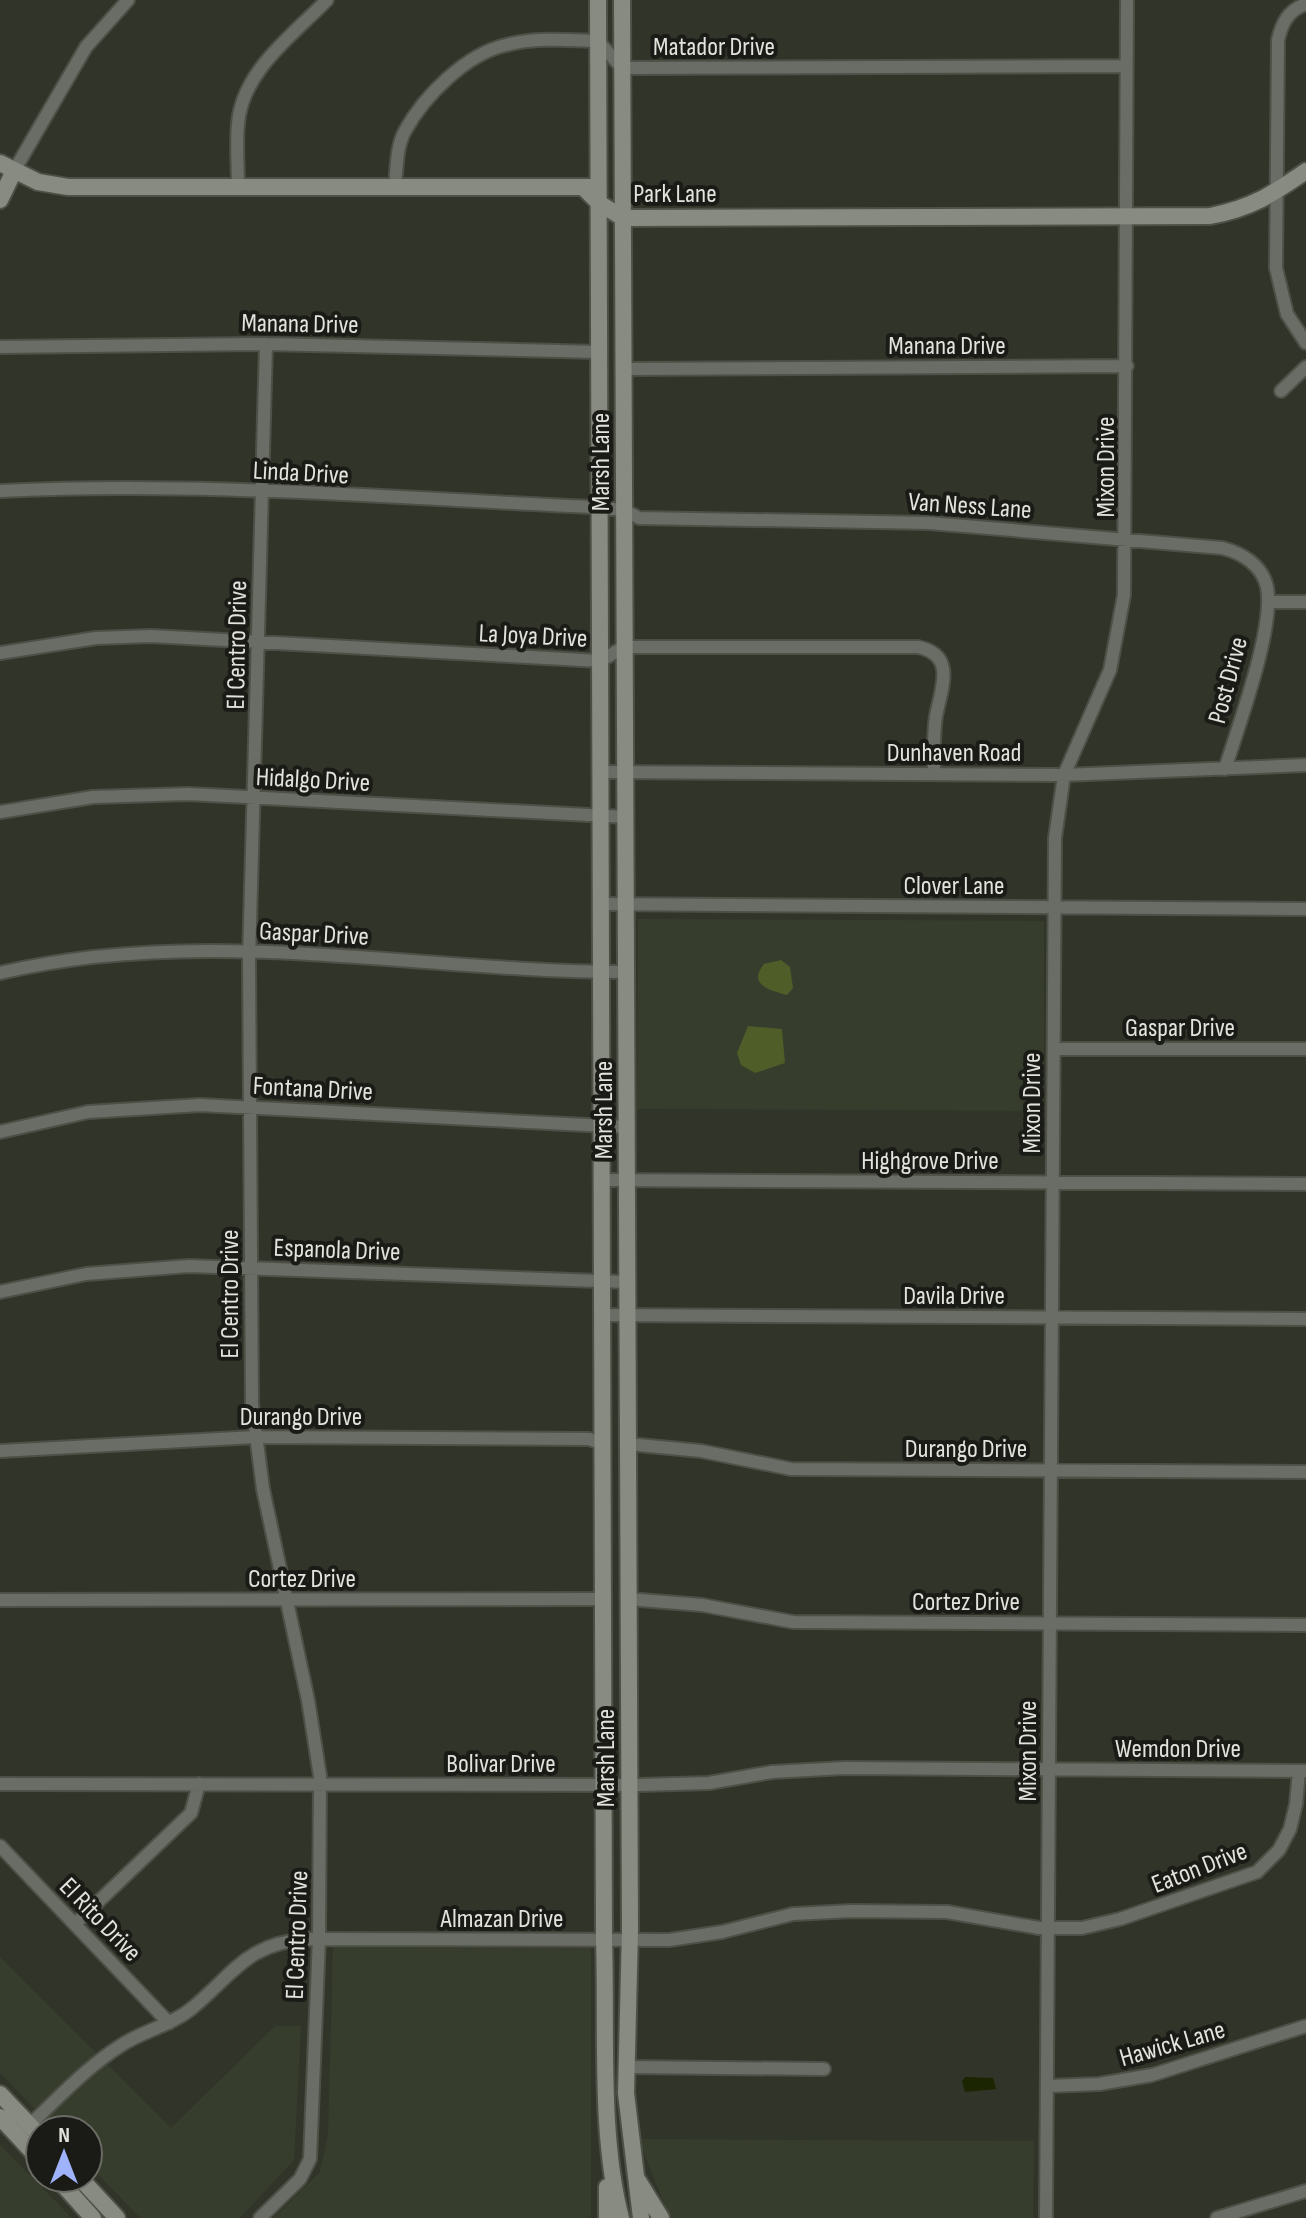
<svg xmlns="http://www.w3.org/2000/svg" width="1306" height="2218" viewBox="0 0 1306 2218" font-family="'Sofia Sans Condensed',sans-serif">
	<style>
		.built { fill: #373d2c }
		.green { fill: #4f5d29 }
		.water { fill: #1c2502 }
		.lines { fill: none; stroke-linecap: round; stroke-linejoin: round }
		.street-casing { stroke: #4d5046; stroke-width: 16 }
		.secondary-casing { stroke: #4d5046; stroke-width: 20 }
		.street { stroke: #6a6c66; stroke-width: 12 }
		.secondary { stroke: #888b82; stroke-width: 16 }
		.labels { text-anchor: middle; stroke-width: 8; stroke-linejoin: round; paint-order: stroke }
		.street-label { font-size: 26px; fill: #e1e3dc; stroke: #1a1b16 }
	</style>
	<rect width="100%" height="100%" fill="#313429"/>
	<!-- built -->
	<path class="built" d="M638 919 1044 921V1111L637 1109Z
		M333 1947 591 1948V2218H273L320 2172 328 2134Z
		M0 1957 171 2128 275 2026H301L294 2160 240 2218H140L88 2164V2130H55L0 2073Z
		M638 2139 1034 2141 1033 2218H670Z
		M0 2145 72 2218H0Z"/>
	<!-- green -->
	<path class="green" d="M781 960 790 967 793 988 787 995C770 990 747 985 764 964Z
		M748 1026 782 1029 785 1063 755 1073 741 1065 737 1053Z"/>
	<!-- water -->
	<path class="water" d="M965 2077 993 2078 996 2089 965 2092 962 2081Z"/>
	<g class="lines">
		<defs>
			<path id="street" d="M1306 4C1289 10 1282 22 1278 40L1276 268 1287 314 1306 343
				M14 171 86 47 128 0
				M395 186C397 168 396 147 405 131 424 96 466 54 506 45 536 37 568 40 598 41L622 68 1126 66
				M238 187C238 166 236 144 238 124 242 71 293 35 327 0
				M0 347 266 344 599 352
				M623 369 1127 366
				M1281 391 1306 367
				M0 491C196 481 394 498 590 507L624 510 639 518 929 523 1222 548C1242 553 1262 565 1267 587 1275 627 1238 727 1225 769
				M1268 602H1306
				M0 653 96 638 151 636 600 661 624 647H918C957 655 941 689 936 716 933 735 934 754 934 774
				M601 772 1064 775 1306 765
				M0 812 93 797 188 794 626 817
				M601 904 1306 909
				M0 973C206 924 418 972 627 972
				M1054 1049H1306
				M0 1132 88 1112 200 1105 626 1127
				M602 1180 1306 1184
				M0 1292 86 1274 189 1266 627 1282
				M602 1315 1306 1319
				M628 1444 701 1451 791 1469 1306 1472
				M0 1451 255 1437 589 1439 603 1444
				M628 1599 702 1605 793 1622 1306 1625
				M0 1600 603 1599
				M0 1784 639 1785 709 1783 772 1772 844 1768 1306 1771
				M0 1846 169 2023
				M75 1924 191 1813 199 1784
				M626 2067 824 2069
				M1048 2086 1099 2084 1152 2075 1306 2026
				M23 2131C55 2102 84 2069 120 2046 142 2031 170 2026 191 2009 234 1974 246 1943 308 1939L669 1940 722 1932 793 1914 852 1911 947 1912 1039 1928H1082L1120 1919 1257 1872 1279 1850 1290 1829 1296 1804 1299 1771
				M260 2218 300 2179 310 2159 319 1939 320 1776 308 1700 263 1489 252 1404 249 960 266 344
				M1046 2218 1055 838 1064 775 1110 670 1124 595 1127 0
				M1217 2218 1306 2191"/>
			<path id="secondary" d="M598 0 604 1940C607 2027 599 2135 621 2218
				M622 0 630 1930 626 2093 641 2218
				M0 163 38 182 68 187H593
				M584 188 599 203 623 218 1210 216C1252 208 1271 195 1306 171
				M0 200 14 171
				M0 2094 40 2136
				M0 2117 40 2160
				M57 2178 93 2218
				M80 2178 117 2218
				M637 2179 661 2218
				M607 2187V2218"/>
		</defs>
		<!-- street casing -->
		<use href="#street" class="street-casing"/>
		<!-- secondary casing -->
		<use href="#secondary" class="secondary-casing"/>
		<!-- street -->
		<use href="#street" class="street"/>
		<!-- secondary -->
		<use href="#secondary" class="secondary"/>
	</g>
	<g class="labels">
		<!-- street labels -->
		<g class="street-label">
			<text x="714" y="55">Matador Drive</text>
			<text x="675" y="202">Park Lane</text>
			<text transform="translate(300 323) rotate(1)" y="9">Manana Drive</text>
			<text x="947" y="354">Manana Drive</text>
			<text transform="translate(600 462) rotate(-90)" y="9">Marsh Lane</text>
			<text transform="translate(1105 467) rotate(-90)" y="9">Mixon Drive</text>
			<text transform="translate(301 472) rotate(3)" y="9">Linda Drive</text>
			<text transform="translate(970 505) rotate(4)" y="9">Van Ness Lane</text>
			<text transform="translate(533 635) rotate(3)" y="9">La Joya Drive</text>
			<text transform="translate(236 645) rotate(-89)" y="9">El Centro Drive</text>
			<text transform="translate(1227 680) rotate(-75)" y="9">Post Drive</text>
			<text x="954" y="761">Dunhaven Road</text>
			<text transform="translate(313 779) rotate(3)" y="9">Hidalgo Drive</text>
			<text x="954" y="894">Clover Lane</text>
			<text transform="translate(314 933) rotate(3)" y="9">Gaspar Drive</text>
			<text x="1180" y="1036">Gaspar Drive</text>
			<text transform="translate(313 1088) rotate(3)" y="9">Fontana Drive</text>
			<text transform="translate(1031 1103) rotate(-90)" y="9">Mixon Drive</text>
			<text transform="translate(603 1110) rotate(-90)" y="9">Marsh Lane</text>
			<text x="930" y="1169">Highgrove Drive</text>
			<text transform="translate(337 1249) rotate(2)" y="9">Espanola Drive</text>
			<text transform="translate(229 1294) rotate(-90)" y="9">El Centro Drive</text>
			<text x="954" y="1304">Davila Drive</text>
			<text x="301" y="1425">Durango Drive</text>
			<text x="966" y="1457">Durango Drive</text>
			<text x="302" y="1587">Cortez Drive</text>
			<text x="966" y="1610">Cortez Drive</text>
			<text x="1178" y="1757">Wemdon Drive</text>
			<text transform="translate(1027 1751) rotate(-90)" y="9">Mixon Drive</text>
			<text transform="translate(605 1758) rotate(-90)" y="9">Marsh Lane</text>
			<text x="501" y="1772">Bolivar Drive</text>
			<text transform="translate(1199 1867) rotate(-21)" y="9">Eaton Drive</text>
			<text x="502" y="1927">Almazan Drive</text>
			<text transform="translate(101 1919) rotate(46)" y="9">El Rito Drive</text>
			<text transform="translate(296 1935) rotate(-88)" y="9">El Centro Drive</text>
			<text transform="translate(1172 2043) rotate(-16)" y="9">Hawick Lane</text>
		</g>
	</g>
	<!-- north arrow -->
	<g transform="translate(64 2154)"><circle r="38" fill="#1a1b16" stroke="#6a6b65" stroke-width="2"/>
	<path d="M0-6L14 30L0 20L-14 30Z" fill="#9fb3fd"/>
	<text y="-12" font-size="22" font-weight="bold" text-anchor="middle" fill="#e1e3dc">N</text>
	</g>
</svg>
